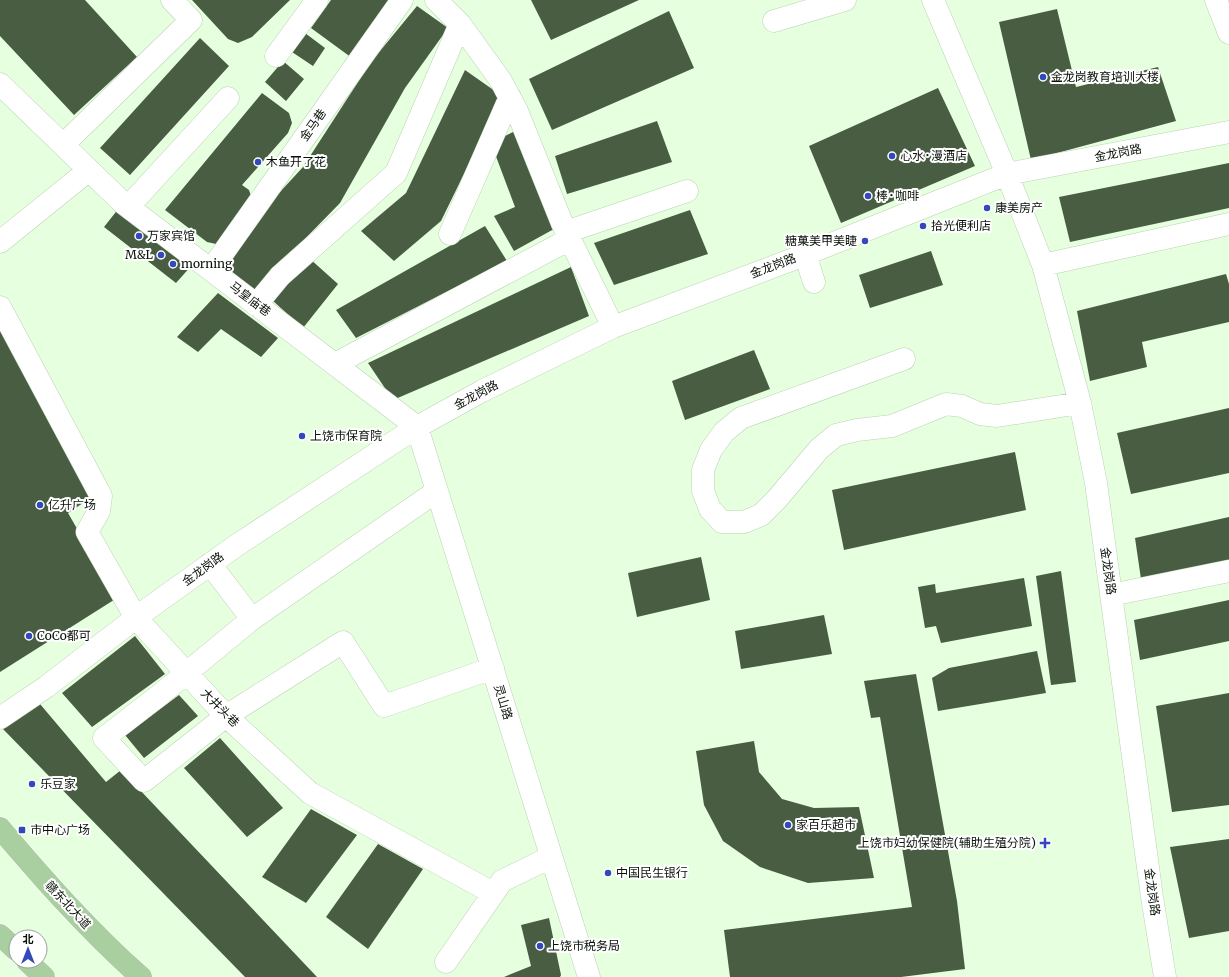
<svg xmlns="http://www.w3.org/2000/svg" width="1229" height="977" viewBox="0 0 1229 977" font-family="Merriweather,'Noto Sans SC',serif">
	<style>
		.building { fill: #485d42 }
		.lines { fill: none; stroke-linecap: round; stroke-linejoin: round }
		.minor-casing { stroke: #bad2b4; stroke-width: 23 }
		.major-casing { stroke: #fff; stroke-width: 23 }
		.minor { stroke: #fff; stroke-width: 22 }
		.major { stroke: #a9ce9f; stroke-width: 22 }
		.poi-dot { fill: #3348ba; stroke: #fff; stroke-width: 1.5 }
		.labels { text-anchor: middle; stroke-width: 4; stroke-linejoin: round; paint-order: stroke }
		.poi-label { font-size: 12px; fill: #081007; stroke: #fff; text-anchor: start }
		.street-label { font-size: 12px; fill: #081007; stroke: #fff }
	</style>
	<rect width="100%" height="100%" fill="#e6ffdf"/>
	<!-- building -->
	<path class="building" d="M0 0H85L137 57 74 115 0 36Z
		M192 0H290L252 37 238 43 228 39Z
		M331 0H393L352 58 311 28Z
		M531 0H639L551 40Z
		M417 6 448 28 405 88 340 203 295 249 256 294 218 268 256 218 303 167 371 62Z
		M1057 9 1076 87 1158 67 1176 121 1031 160 999 22Z
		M669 11 694 68 552 130 529 79Z
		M305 33 325 48 313 66 292 52Z
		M200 38 229 66 130 175 100 148Z
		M283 61 304 79 286 101 265 82Z
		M465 70 502 96 441 221 394 261 361 231 406 193Z
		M938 88 975 166 841 223 809 146Z
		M262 93 289 113 292 123 288 133 242 185 249 190 252 199 216 244 207 242 165 210Z
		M657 121 672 162 567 194 555 156Z
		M515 131 554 229 514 251 494 216 515 207 491 143Z
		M1229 163V208L1070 242 1059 197Z
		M119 208 192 265 176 283 104 227Z
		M690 210 708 254 614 285 594 243Z
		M485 226 507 261 356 338 336 310Z
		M931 251 943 285 870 308 859 275Z
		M309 258 338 284 303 328 272 300Z
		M571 267 589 316 393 400 368 363Z
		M1226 274 1229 284V322L1142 342 1147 367 1090 381 1077 311Z
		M218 293 278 338 261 357 221 329 198 352 177 337Z
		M0 324 92 497 68 513 117 598 0 672Z
		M754 350 770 389 685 420 672 381Z
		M1229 408V473L1131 494 1117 433Z
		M1015 452 1026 510 844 550 832 490Z
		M1229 517V567L1142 586 1135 538Z
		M701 557 710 600 637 617 628 573Z
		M1061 571 1076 682 1051 685 1036 576Z
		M1024 578 1032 626 941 643 936 626 925 628 918 587 935 584 936 593Z
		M1229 600V641L1140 660 1134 620Z
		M824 615 832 654 741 669 735 631Z
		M135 636 165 674 92 727 62 693Z
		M1037 651 1046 693 938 711 932 678 949 668Z
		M916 674 957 901 965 969 901 977H730L724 930 912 907 880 717 871 718 864 681Z
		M1229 693V805L1172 812 1156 706Z
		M179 695 198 716 144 758 125 735Z
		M40 704 106 782 121 770 317 977H245L3 729Z
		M220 738 283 808 247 837 184 768Z
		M754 741 759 772 782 799 814 808 859 807 874 878 808 883 760 867 723 841 704 805 696 751Z
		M311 809 357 835 306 903 262 877Z
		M1229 839V931L1189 938 1170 847Z
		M378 844 423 869 368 949 326 917Z
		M549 918 561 975 560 977H504L531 966 521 925Z"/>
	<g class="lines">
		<defs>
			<path id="minor" d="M436 0 460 24
				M933 0 1007 174 1043 265 1080 403 1096 483 1152 897 1165 977
				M1216 0 1229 33
				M774 21 845 0
				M276 56 317 0
				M0 84 123 203 417 427
				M63 145 191 20 172 0
				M128 207 228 98
				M566 232 687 191
				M450 234 510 97
				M0 242 89 170
				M805 254 814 282
				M1043 265 1229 224
				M211 270 402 0
				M256 305 280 276 396 173 460 24 501 81 517 111 562 223 613 327
				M0 307 101 496 99 511 87 532 136 618 226 716 310 793 493 893
				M904 359 741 418 724 432 711 450 703 470V491L710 509 722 522H744L761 515 777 499 819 449 836 435 857 430 892 426 946 404 962 406 980 414 997 416 1080 403
				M335 364 570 239
				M417 427 589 977
				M210 564 252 619 437 491
				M1111 595 1229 571
				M252 619 161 694 104 738 144 781 226 716 343 642 384 706 493 668
				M0 718 46 687 142 613 237 545 417 427 482 391 613 327 791 260 1007 174 1229 132
				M446 962 502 881 551 857"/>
			<path id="major" d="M0 828C44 880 90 932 141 977
				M0 935 16 950
				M27 961 44 977"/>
		</defs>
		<!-- minor casing -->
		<use href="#minor" class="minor-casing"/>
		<!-- major casing -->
		<use href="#major" class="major-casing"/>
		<!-- minor -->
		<use href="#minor" class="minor"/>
		<!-- major -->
		<use href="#major" class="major"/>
	</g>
	<!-- markers -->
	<g class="poi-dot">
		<circle cx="1043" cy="77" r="4"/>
		<circle cx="892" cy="156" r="4"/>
		<circle cx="258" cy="162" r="4"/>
		<circle cx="868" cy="196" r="4"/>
		<circle cx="987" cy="208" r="4"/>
		<circle cx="923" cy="226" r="4"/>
		<circle cx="139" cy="236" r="4"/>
		<circle cx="865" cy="241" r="4"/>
		<circle cx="161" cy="255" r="4"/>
		<circle cx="173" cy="264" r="4"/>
		<circle cx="302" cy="436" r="4"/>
		<circle cx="40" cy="505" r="4"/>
		<circle cx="29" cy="636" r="4"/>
		<circle cx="32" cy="784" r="4"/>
		<circle cx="788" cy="825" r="4"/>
		<rect x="18" y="826" width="8" height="8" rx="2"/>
		<path d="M1043 837h4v4h4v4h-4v4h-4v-4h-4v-4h4z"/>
		<circle cx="608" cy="873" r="4"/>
		<circle cx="540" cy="946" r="4"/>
	</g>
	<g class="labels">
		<!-- poi labels -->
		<g class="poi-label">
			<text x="1051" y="81">金龙岗教育培训大楼</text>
			<text x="900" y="160">心水 · 漫酒店</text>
			<text x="266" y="166">木鱼开了花</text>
			<text x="876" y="200">棒 · 咖啡</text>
			<text x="995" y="212">康美房产</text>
			<text x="931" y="230">拾光便利店</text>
			<text x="147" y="240">万家宾馆</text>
			<text x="857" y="245" text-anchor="end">糖菓美甲美睫</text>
			<text x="153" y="259" text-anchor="end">M&amp;L</text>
			<text x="181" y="268">morning</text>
			<text x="310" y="440">上饶市保育院</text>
			<text x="48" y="509">亿升广场</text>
			<text x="37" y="640">CoCo都可</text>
			<text x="40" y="788">乐豆家</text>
			<text x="796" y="829">家百乐超市</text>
			<text x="30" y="834">市中心广场</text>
			<text x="1036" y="847" text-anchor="end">上饶市妇幼保健院(辅助生殖分院)</text>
			<text x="616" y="877">中国民生银行</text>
			<text x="548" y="950">上饶市税务局</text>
		</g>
		<!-- street labels -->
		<g class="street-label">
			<text transform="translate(313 125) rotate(-55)" y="4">金马巷</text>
			<text transform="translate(1118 153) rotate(-11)" y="4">金龙岗路</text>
			<text transform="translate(773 266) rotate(-21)" y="4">金龙岗路</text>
			<text transform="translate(250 299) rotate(37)" y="4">马皇庙巷</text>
			<text transform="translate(476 395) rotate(-28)" y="4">金龙岗路</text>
			<text transform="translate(203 569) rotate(-36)" y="4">金龙岗路</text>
			<text transform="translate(1108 571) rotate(82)" y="4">金龙岗路</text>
			<text transform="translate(503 702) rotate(73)" y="4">灵山路</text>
			<text transform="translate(220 708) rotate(45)" y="4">大井头巷</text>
			<text transform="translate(1152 892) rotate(82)" y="4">金龙岗路</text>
			<text transform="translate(68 905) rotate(47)" y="4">赣东北大道</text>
		</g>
	</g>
	<!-- north arrow -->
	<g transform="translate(28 949)"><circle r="19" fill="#ffffff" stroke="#9c9f9c"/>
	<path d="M0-3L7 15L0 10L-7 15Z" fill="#3348ba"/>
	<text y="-6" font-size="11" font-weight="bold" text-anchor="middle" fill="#081007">北</text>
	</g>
</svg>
